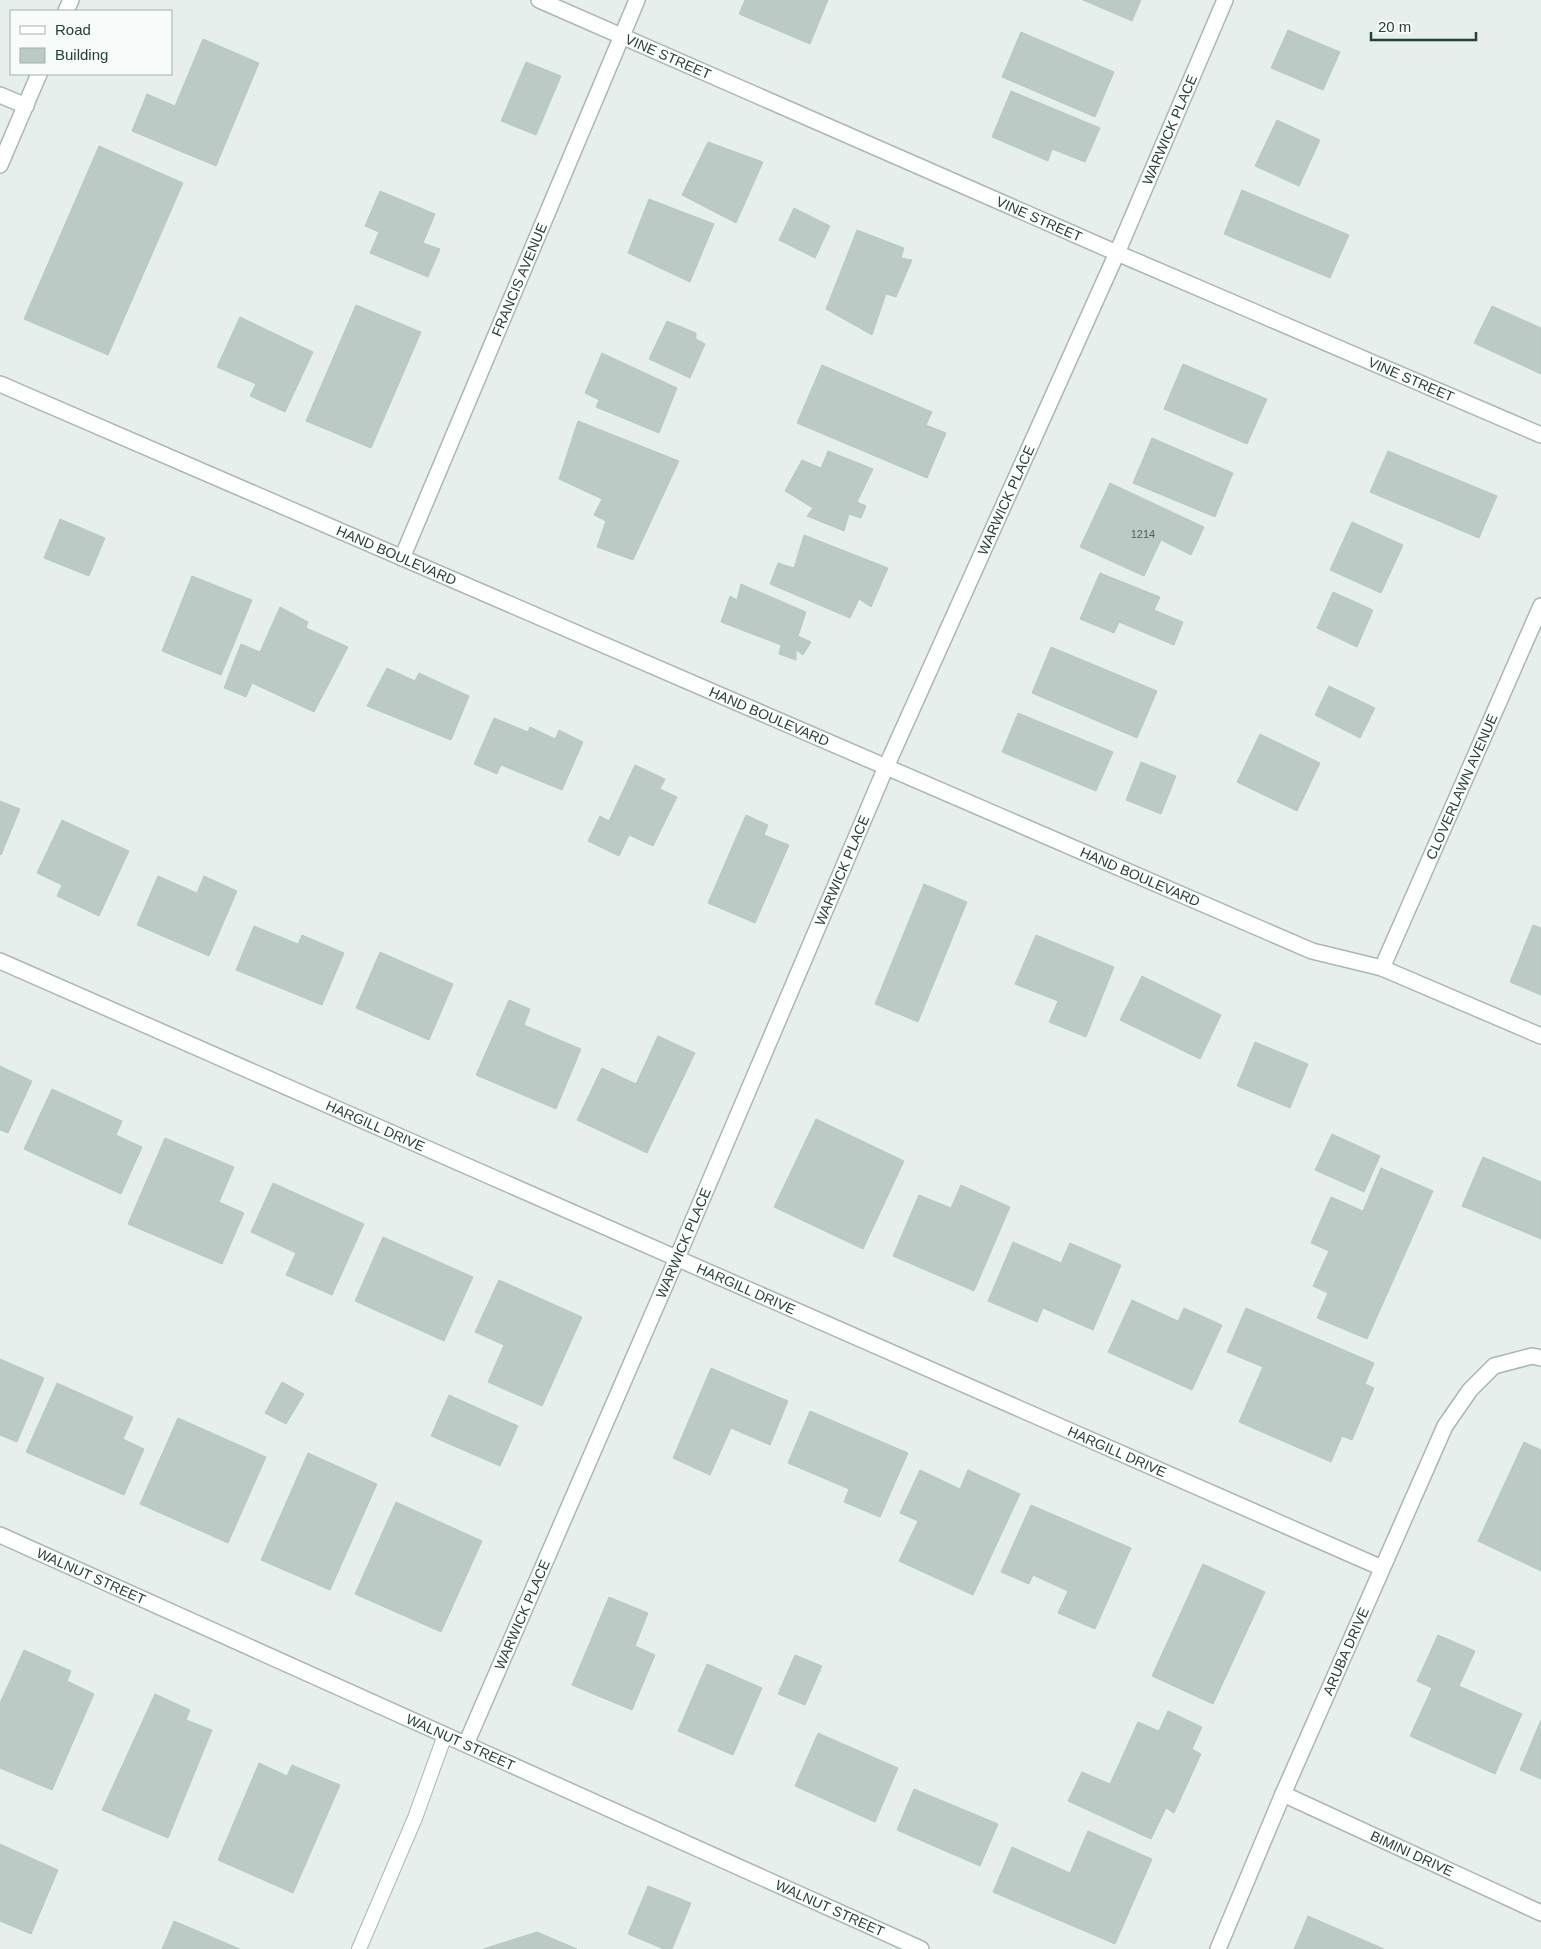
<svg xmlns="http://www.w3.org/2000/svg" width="1541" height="1949" viewBox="0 0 1541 1949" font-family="Helvetica,sans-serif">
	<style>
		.building { fill: #bbcac4; stroke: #b8c9c2 }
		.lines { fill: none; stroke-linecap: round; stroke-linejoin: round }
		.service-casing { stroke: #a8b8b2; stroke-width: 16 }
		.minor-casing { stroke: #a8b8b2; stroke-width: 18 }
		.tertiary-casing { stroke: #a8b8b2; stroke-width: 18 }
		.service { stroke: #fff; stroke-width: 14 }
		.minor { stroke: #fff; stroke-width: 15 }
		.tertiary { stroke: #fff; stroke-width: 15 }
		.labels { text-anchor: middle; stroke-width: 5; stroke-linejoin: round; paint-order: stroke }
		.number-label { font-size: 11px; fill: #4a645c }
		.street-label { font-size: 14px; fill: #24423a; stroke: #f7fbf9 }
	</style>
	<rect width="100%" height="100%" fill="#e6efeb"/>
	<!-- building -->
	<path class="building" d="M745 0H828L810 44 739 14Z
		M1083 0H1141L1132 21Z
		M1288 30 1340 52 1323 90 1271 68Z
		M1021 32 1114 72 1095 117 1002 77Z
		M203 39 259 63 216 166 132 131 147 94 175 106Z
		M526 62 561 76 536 135 501 121Z
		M1011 91 1100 128 1085 162 1052 149 1048 161 992 137Z
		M1277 120 1320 140 1299 186 1255 166Z
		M708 142 763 162 736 223 682 195Z
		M99 146 183 183 108 355 24 319Z
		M1242 190 1349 235 1330 278 1224 234Z
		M380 191 435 214 423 243 440 249 428 277 370 253 379 232 365 226Z
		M649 199 714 224 690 282 628 253Z
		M794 208 830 226 815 258 779 240Z
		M857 230 904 248 901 258 912 260 896 297 886 294 872 335 826 309Z
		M356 305 421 332 371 448 306 421Z
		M1492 306 1541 328V374L1474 343Z
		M240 317 313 352 285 412 250 396 256 384 217 367Z
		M667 321 696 333V339L705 344 690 378 649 359Z
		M602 353 677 388 659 433 596 407 599 400 585 393Z
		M1183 364 1267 399 1247 444 1164 409Z
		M822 365 932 412 926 425 946 433 927 478 797 423Z
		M578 421 679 461 633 560 597 547 606 521 594 515 602 499 559 479Z
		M1152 438 1233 473 1215 517 1133 483Z
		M828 451 873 469 857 502 866 506 861 518 849 514 844 531 807 516 813 508 785 491 802 460 821 468Z
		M1388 451 1497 496 1479 538 1370 492Z
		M1110 483 1204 527 1191 555 1161 540 1144 576 1080 547Z
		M60 519 105 538 89 576 44 558Z
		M1352 522 1403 545 1381 593 1330 570Z
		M804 535 888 568 871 607 859 599 850 618 770 584 778 563 794 568Z
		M1100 573 1160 597 1154 610 1183 622 1174 645 1119 622 1114 633 1080 619Z
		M192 576 252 600 221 675 162 651Z
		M741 584 806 612 798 636 811 642 803 655 796 650V660L779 654 781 645 721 622 730 596 737 600Z
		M1333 592 1373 610 1357 647 1317 628Z
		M280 607 308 622 306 628 348 647 314 712 252 683 246 697 224 688 241 644 260 652Z
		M1051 647 1157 691 1137 738 1032 693Z
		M387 668 415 681 419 673 469 696 451 740 367 706Z
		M1329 686 1375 708 1360 738 1315 715Z
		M1018 713 1113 752 1096 791 1002 752Z
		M494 718 528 732 530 727 555 739 559 730 583 742 562 790 501 765 497 774 474 764Z
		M1260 734 1320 763 1297 811 1237 782Z
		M1141 762 1176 776 1161 814 1126 800Z
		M635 765 665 779 660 789 677 797 653 846 629 835 619 856 588 841 600 816 609 821Z
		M0 801 20 809 1 855 0 854Z
		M746 815 768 825 764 835 789 845 755 923 708 903Z
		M62 820 129 851 99 916 57 896 62 885 37 873Z
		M158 876 197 893 204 876 237 891 209 956 137 925Z
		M924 884 967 902 918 1022 875 1004Z
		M1533 925 1541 928V995L1510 982Z
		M254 926 298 944 302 935 344 953 322 1005 236 970Z
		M1036 935 1114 967 1086 1037 1049 1022 1058 1001 1015 984Z
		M380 952 453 984 429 1040 356 1008Z
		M1142 976 1221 1015 1200 1059 1120 1020Z
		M509 1000 530 1009 524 1025 581 1049 556 1109 476 1075Z
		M658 1036 695 1053 647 1153 577 1120 602 1068 636 1084Z
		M1255 1042 1308 1064 1290 1108 1237 1086Z
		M0 1066 32 1081 8 1133 0 1130Z
		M52 1089 122 1121 116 1135 142 1147 121 1194 24 1149Z
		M816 1119 904 1161 863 1249 774 1207Z
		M1332 1134 1380 1156 1364 1192 1315 1170Z
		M165 1138 234 1167 219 1202 244 1213 222 1264 128 1224Z
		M1483 1157 1541 1182V1239L1462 1206Z
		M1381 1168 1433 1191 1367 1339 1317 1318 1328 1293 1313 1286 1329 1251 1311 1243 1331 1197 1363 1211Z
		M273 1183 364 1224 332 1295 286 1275 296 1253 251 1232Z
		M961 1185 1010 1207 974 1291 893 1256 919 1195 951 1208Z
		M383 1237 473 1277 444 1341 355 1301Z
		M1013 1242 1061 1263 1070 1243 1121 1265 1093 1330 1043 1308 1037 1322 988 1301Z
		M499 1280 582 1317 542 1406 488 1382 504 1345 475 1332Z
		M1132 1300 1178 1321 1184 1308 1222 1325 1192 1390 1108 1352Z
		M1246 1308 1374 1363 1365 1384 1374 1388 1352 1440 1342 1436 1331 1462 1239 1422 1263 1367 1227 1352Z
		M0 1359 44 1378 17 1442 0 1435Z
		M711 1368 788 1401 770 1445 731 1428 710 1475 673 1458Z
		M282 1382 304 1394 286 1424 265 1413Z
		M57 1383 133 1417 123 1439 144 1449 124 1495 26 1452Z
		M449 1395 518 1426 500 1466 431 1436Z
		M810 1411 908 1453 880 1517 844 1502 849 1489 788 1463Z
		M178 1418 266 1457 228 1543 140 1504Z
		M1524 1442 1541 1450V1571L1478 1541Z
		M308 1453 377 1484 330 1590 261 1560Z
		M920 1470 960 1489 968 1470 1020 1494 973 1595 899 1561 918 1521 900 1513Z
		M396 1502 482 1541 441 1632 355 1594Z
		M1031 1505 1131 1548 1095 1629 1058 1613 1068 1591 1033 1575 1029 1584 1001 1572Z
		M1203 1564 1265 1592 1213 1704 1152 1676Z
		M609 1597 648 1613 635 1646 655 1655 632 1710 572 1685Z
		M1438 1635 1475 1651 1459 1686 1522 1714 1495 1774 1410 1736 1432 1688 1417 1681Z
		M24 1650 71 1671 67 1681 94 1694 52 1790 0 1768V1703Z
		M795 1655 822 1666 805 1705 778 1694Z
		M707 1664 762 1688 733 1755 678 1731Z
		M155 1694 190 1710 186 1720 212 1730 168 1838 102 1810Z
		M1168 1711 1202 1727 1192 1749 1201 1754 1174 1813 1166 1808 1151 1839 1068 1801 1082 1772 1110 1784 1138 1722 1159 1731Z
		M1541 1720V1779L1520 1770Z
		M818 1733 898 1768 875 1822 795 1786Z
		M259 1763 287 1776 292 1765 340 1785 293 1893 218 1860Z
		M914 1789 998 1824 980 1866 897 1830Z
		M1088 1831 1152 1859 1115 1944 993 1892 1012 1847 1070 1873Z
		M0 1844 58 1870 31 1934 0 1921Z
		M648 1886 691 1903 672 1949H664L628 1934Z
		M1308 1916 1384 1949H1294Z
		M174 1921 240 1949H162Z
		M537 1932 577 1949H483Z"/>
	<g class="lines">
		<defs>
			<path id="service" d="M359 1949 415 1818 445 1735"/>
			<g id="minor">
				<path id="s1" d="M539 0 1117 253 1541 435"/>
				<path d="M0 95 26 106"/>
				<path id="s2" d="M0 384 1312 951 1382 968 1541 1036"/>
				<path id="s3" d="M402 558 637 0"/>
				<path id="s4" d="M0 961 1382 1568"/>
				<path id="s5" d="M1382 968 1541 606"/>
				<path id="s6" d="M0 1535 921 1949"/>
				<path id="s7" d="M466 1744 677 1258 886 767 1117 253 1225 0"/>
				<path id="s8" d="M1283 1794 1541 1913"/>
				<path id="s9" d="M1218 1949 1283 1794 1445 1426 1470 1390 1494 1366 1532 1356 1541 1358"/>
			</g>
			<path id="tertiary" d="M66 11 71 0
				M0 165 39 74"/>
		</defs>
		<!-- service casing -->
		<use href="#service" class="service-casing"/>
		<!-- minor casing -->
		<use href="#minor" class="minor-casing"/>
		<!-- tertiary casing -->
		<use href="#tertiary" class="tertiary-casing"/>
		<!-- service -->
		<use href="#service" class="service"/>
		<!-- minor -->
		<use href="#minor" class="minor"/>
		<!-- tertiary -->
		<use href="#tertiary" class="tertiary"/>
	</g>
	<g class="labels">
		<!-- number labels -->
		<g class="number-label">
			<text x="1143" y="538">1214</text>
		</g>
		<!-- street labels -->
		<g class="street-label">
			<text dy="5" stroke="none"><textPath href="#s1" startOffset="141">VINE STREET</textPath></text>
			<text dy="5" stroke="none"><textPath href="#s7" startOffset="1761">WARWICK PLACE</textPath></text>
			<text dy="5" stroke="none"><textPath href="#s1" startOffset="546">VINE STREET</textPath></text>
			<text dy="5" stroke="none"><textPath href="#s3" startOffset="302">FRANCIS AVENUE</textPath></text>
			<text dy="5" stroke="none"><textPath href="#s1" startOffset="951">VINE STREET</textPath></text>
			<text dy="5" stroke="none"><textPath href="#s7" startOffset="1356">WARWICK PLACE</textPath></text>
			<text dy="5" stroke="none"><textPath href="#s2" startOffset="432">HAND BOULEVARD</textPath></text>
			<text dy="5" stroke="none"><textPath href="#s2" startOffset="838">HAND BOULEVARD</textPath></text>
			<text dy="5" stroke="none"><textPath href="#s5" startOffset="198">CLOVERLAWN AVENUE</textPath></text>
			<text dy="5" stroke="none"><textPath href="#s7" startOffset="951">WARWICK PLACE</textPath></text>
			<text dy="5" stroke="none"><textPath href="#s2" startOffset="1242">HAND BOULEVARD</textPath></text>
			<text dy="5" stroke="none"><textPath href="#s4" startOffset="410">HARGILL DRIVE</textPath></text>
			<text dy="5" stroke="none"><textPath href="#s7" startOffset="546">WARWICK PLACE</textPath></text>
			<text dy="5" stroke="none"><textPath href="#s4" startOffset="815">HARGILL DRIVE</textPath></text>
			<text dy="5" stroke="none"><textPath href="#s4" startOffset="1220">HARGILL DRIVE</textPath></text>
			<text dy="5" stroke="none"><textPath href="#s6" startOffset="100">WALNUT STREET</textPath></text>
			<text dy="5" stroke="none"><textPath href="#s7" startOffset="141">WARWICK PLACE</textPath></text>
			<text dy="5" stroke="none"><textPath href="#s9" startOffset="324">ARUBA DRIVE</textPath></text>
			<text dy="5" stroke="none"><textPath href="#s6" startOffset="505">WALNUT STREET</textPath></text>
			<text dy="5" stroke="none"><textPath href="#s8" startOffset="142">BIMINI DRIVE</textPath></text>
			<text dy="5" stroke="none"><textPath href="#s6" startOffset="910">WALNUT STREET</textPath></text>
		</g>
	</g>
	<!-- legend -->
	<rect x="10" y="10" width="162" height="65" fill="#f7fbf9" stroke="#a3b1ad"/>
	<rect x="20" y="26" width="25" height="8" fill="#ffffff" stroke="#a3b1ad"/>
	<text x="55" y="35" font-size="15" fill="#24423a">Road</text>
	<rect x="20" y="48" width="25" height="15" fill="#bbcac4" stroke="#a3b1ad"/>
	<text x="55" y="60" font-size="15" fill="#24423a">Building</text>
	<!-- scale -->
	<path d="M1371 32v8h105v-8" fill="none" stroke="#24423a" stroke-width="2.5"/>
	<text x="1378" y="32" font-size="15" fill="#24423a" stroke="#f7fbf9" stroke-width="4" paint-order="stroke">20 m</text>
</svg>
